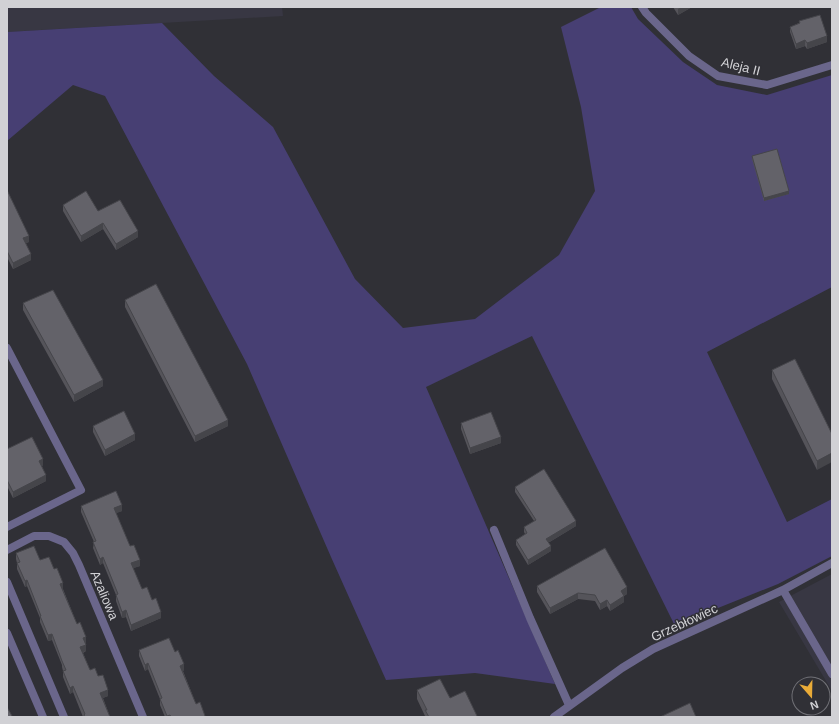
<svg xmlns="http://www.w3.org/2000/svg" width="839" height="724" viewBox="0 0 839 724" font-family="Helvetica,sans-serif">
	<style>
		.built { fill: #383743 }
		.green { fill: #473f73 }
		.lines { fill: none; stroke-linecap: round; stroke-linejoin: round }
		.service { stroke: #6a668b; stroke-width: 8 }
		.minor { stroke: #6a668b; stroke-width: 8 }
		.wall { fill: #55545a }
		.shaded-wall { fill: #45454a }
		.building { fill: #636269; stroke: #45454a }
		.labels { text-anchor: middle; stroke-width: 3; stroke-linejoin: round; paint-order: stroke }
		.street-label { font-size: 13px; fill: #d1d1d5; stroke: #303036 }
	</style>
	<rect width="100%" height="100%" fill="#303036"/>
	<!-- built -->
	<path class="built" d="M7 7H282L283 16 7 32Z
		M832 574V691L779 602Z"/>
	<!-- green -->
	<path class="green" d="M601 7H631L638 19 683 62 717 85 767 95 832 75V287L707 352 787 522 832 499V556L778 584 718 608 676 628 532 336 426 387 555 684 475 673 386 680 331 557 247 364 105 96 73 85 7 141V32L162 23 214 76 273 127 355 279 403 328 475 319 559 255 595 191 581 107 561 27Z"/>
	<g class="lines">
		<!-- service -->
		<path class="service" d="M7 348 81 490 7 527
			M494 530 530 618 569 705
			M7 550 34 536H49L64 542 73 553 79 565 143 717
			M7 582 64 717"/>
		<!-- minor -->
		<path class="minor" d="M642 7 646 13 689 56 718 76 767 85 832 65
			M783 590 832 674
			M7 633 43 717
			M554 717 622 668 653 649 783 590 832 563"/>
	</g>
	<!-- wall -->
	<path class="wall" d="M673 7H692L678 15Z
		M799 21 827 42 807 49 805 46 796 49 790 32V27L799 23Z
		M752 156 789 194 764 201 752 159Z
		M7 190 29 242 26 243 31 260 13 269 7 257Z
		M63 205 98 211 138 237 116 250 103 229 81 242 63 211Z
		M125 300 228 426 195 442 125 307Z
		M23 303 103 386 74 402 23 310Z
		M772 370 832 434 817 470 772 379Z
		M461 423 501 443 470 454 461 429Z
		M93 426 135 440 105 456 93 432Z
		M7 449 43 465 42 466 46 481 13 498 7 486Z
		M515 487 576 526 548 543 551 551 528 565 516 545V540L525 534 524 532V527L534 521 515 492Z
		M81 506 122 511 116 513 130 546 140 566 133 568 142 589 152 600 161 618 131 631 126 617 122 618 116 601V595L103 563 100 565 93 548 94 542 81 512Z
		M16 553 40 560 54 569 63 589 77 624 86 643H85L86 651 83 653 90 670 98 676 108 696 103 698 110 717H83L73 692 70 694 63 677V671L62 667V665L52 640 48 641 40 622V618L27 586 25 587 17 569V563L16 559Z
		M537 586 627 594 624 596V602L610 611 607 606 600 610 595 601 578 599 550 614 537 592Z
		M139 650 175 652 184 670 183 671 196 704 205 717H165L160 705V699L148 669 145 671 139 656Z
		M417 690 450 698 477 717H425V716L417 699Z"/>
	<!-- shaded-wall -->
	<path class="shaded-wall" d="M682 7H692L678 15V9Z
		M827 36V42L807 49V43Z
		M805 40V46L796 49V44Z
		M789 191V194L764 201V198Z
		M103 223V229L81 242V236Z
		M138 231V237L116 250V244Z
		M29 236V242L23 244V238Z
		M31 254V260L13 269V263Z
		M103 380V386L74 402V395Z
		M228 420V426L195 442V436Z
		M135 434V440L105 456V450Z
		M501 437V443L470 454V448Z
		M832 453V462L817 470V461Z
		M43 459V465L39 467V461Z
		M46 475V481L13 498V492Z
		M122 505V511L114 514V508Z
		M576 521V526L546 544V539Z
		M551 546V551L528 565V560Z
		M103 557V563L100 565V559Z
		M140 560V566L131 569V563Z
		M27 580V586L25 587V581Z
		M63 583V589L60 590V584Z
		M627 587V594L621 597V591Z
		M578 593V599L550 614V608Z
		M624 596V602L610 611V605Z
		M607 600V606L600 610V604Z
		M126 610V617L122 618V612Z
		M161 612V618L131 631V625Z
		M52 634V640L48 641V635Z
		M86 637V643L83 644V638Z
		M86 645V651L80 653V647Z
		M148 663V669L145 671V665Z
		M184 664V670L180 672V666Z
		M73 686V692L70 694V688Z
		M108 690V696L100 699V693Z"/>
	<!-- building -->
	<path class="building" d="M820 15 827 36 807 43 805 40 796 44 790 27 800 23 799 21Z
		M777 149 789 191 764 198 752 156Z
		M7 190 29 236 23 238 31 254 13 263 7 251Z
		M86 191 98 211 120 200 138 231 116 244 103 223 81 236 63 205Z
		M156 284 228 420 195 436 125 300Z
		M53 290 103 380 74 395 23 303Z
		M795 359 832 434V453L817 461 772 370Z
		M124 411 135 434 105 450 93 426Z
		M491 412 501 437 470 448 461 423Z
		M32 437 43 459 39 461 46 475 13 492 7 480V449Z
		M544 469 576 521 546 539 551 546 528 560 516 540 527 533 524 527 536 520 515 487Z
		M116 491 122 505 114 508 130 546 134 545 140 560 131 563 142 589 147 587 152 600 156 598 161 612 131 625 126 610 122 612 116 595 118 594 103 557 100 559 93 542 96 541 81 506Z
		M34 546 40 560 49 557 54 569 57 568 63 583 60 584 77 624 80 622 86 637 83 638 86 645 80 647 90 670 95 668 98 676 103 675 108 690 100 693 110 717H85L84 715 85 714 73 686 70 688 63 671 66 670 62 661 52 634 48 635 40 616H41L27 580 25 581 17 563 20 562 16 553Z
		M605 548 627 587 621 591 624 596 610 605 607 600 600 604 595 595 578 593 550 608 537 586Z
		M169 638 175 652 178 650 184 664 180 666 196 704 200 702 205 716 203 717H171L170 715 167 716 160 699 162 698 148 663 145 665 139 650Z
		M440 679 450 698 465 691 477 716 476 717H429L425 710H427L417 690Z
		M690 703 696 717H660Z
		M7 707 12 716 10 717H7Z"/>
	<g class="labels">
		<!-- street labels -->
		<g class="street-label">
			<text transform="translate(741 66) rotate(14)" y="5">Aleja II</text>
			<text transform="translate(105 595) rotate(67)" y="5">Azaliowa</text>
			<text transform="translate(684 622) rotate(-25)" y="5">Grzebłowiec</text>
		</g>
	</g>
	<!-- border -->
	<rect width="839" height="724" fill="none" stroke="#d1d1d5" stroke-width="16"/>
	<!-- north arrow -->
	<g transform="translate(811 696) rotate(160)"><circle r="19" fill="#303036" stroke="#707076"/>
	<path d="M0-3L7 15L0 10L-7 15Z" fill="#e9ab38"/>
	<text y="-6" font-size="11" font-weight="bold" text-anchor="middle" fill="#d1d1d5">N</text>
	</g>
</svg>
